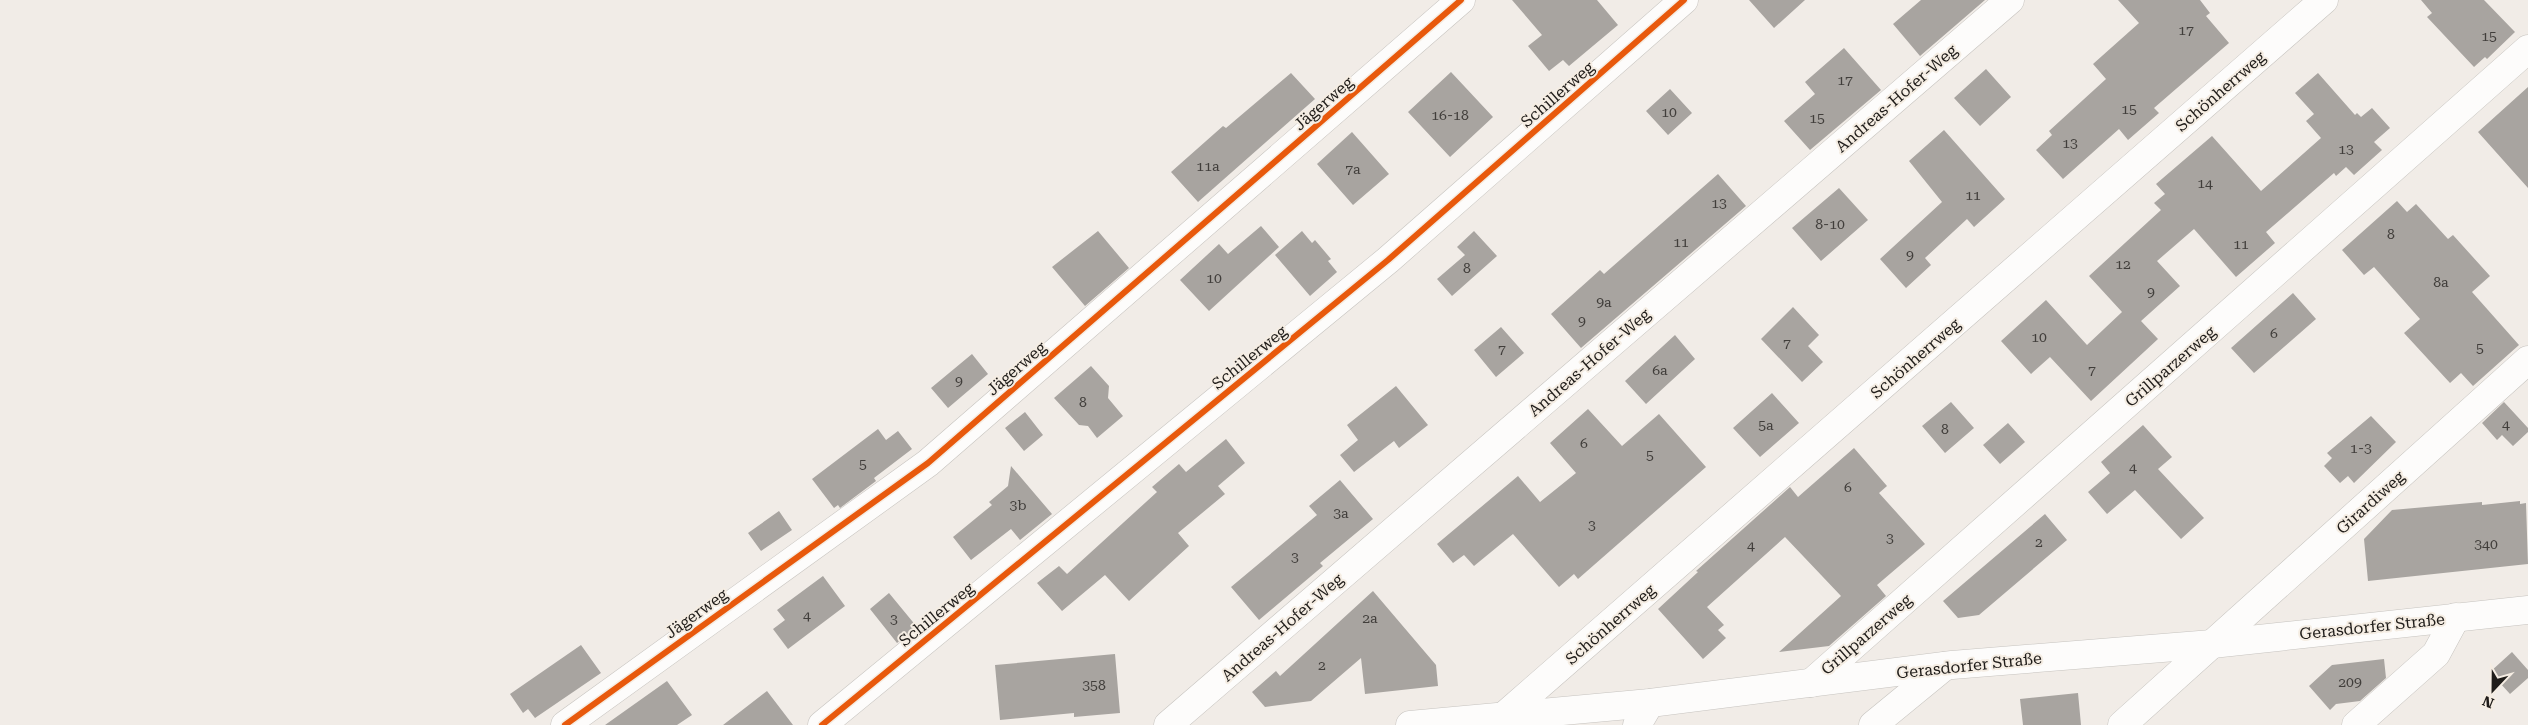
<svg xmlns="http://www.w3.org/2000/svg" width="2528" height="725" viewBox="0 0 2528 725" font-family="'Roboto Serif',serif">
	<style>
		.building { fill: #a8a4a0 }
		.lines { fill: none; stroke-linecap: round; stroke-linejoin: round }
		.street-casing { stroke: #c6c3bf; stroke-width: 29 }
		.secondary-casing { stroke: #c6c3bf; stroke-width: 29 }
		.street { stroke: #fdfcfb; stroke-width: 28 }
		.secondary { stroke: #fdfcfb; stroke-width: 28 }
		.cycleway-casing { stroke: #f5ede3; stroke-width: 9 }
		.cycleway { stroke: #e8590c; stroke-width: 6 }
		.labels { text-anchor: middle; stroke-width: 4; stroke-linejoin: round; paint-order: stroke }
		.number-label { font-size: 14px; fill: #413e3b }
		.street-label { font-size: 16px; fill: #1f1c19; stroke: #f5ede3 }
	</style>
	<rect width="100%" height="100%" fill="#f1ece7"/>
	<!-- building -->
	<path class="building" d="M1512 0H1597L1618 25 1569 66 1563 60 1549 71 1528 46 1542 35Z
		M1749 0H1805L1774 28Z
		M1921 0H1985L1920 56 1893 24Z
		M2118 0H2200L2210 13 2206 16 2229 43 2154 108 2159 113 2128 140 2119 129 2063 179 2036 150 2052 135 2049 131 2106 79 2093 64 2139 23Z
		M2421 0H2484L2515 32 2487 59 2485 57 2474 67 2427 17 2432 13Z
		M1844 48 1881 90 1810 150 1784 121 1815 94 1805 82Z
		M1986 69 2011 97 1980 126 1954 98Z
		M1451 72 1493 117 1450 157 1408 112Z
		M1291 73 1315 99 1198 202 1171 172 1223 126 1226 128Z
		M2318 73 2355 115 2357 113 2361 117 2372 108 2390 128 2374 142 2382 150 2354 175 2346 167 2336 176 2334 173 2266 232 2275 243 2236 277 2194 229 2157 261 2180 286 2141 321 2158 339 2091 401 2050 357 2031 374 2001 341 2046 300 2087 345 2122 312 2089 276 2161 210 2154 203 2165 194 2156 184 2212 136 2261 191 2321 138 2306 121 2314 114 2295 93Z
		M2528 87V188L2478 132Z
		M1670 89 1692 113 1668 135 1646 111Z
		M1944 130 2005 199 1974 227 1967 219 1925 258 1931 265 1906 288 1880 259 1942 202 1909 161Z
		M1352 132 1389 174 1353 205 1317 164Z
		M1718 174 1746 206 1581 348 1551 314 1600 270 1604 274Z
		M1839 188 1868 220 1821 261 1792 228Z
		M2397 201 2407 212 2416 204 2448 239 2453 235 2490 276 2472 292 2519 345 2473 386 2461 373 2450 383 2404 333 2420 319 2374 267 2364 275 2342 250Z
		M1261 226 1279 247 1209 311 1180 280 1219 244 1228 254Z
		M1098 231 1129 268 1085 306 1052 267Z
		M1302 231 1312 243 1315 240 1331 259 1328 261 1337 272 1310 296 1275 255Z
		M1474 231 1497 256 1452 296 1437 279 1465 255 1457 247Z
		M2293 293 2316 319 2254 373 2231 348Z
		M1793 307 1819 335 1808 346 1823 362 1802 382 1761 339Z
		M1501 327 1524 353 1496 377 1474 350Z
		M1675 335 1695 359 1646 404 1625 381Z
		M972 354 988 374 948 408 931 388Z
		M1091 366 1109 386 1108 398 1123 416 1097 438 1088 426 1079 425 1054 398Z
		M1396 386 1428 425 1399 448 1394 441 1354 472 1340 455 1358 440 1347 425Z
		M1772 393 1799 423 1760 457 1733 428Z
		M1951 402 1974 428 1945 453 1922 426Z
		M2504 402 2528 428V432L2513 446 2502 435 2497 440 2482 423Z
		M1588 409 1622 446 1659 414 1706 467 1578 579 1574 574 1559 587 1513 534 1474 566 1464 555 1453 563 1437 544 1518 476 1540 502 1576 473 1550 443Z
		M1025 412 1043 435 1024 451 1005 428Z
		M2371 416 2396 442 2354 483 2348 476 2340 483 2324 466 2332 458 2327 453Z
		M2008 423 2025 442 2000 464 1983 445Z
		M2143 425 2172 457 2158 469 2204 518 2181 539 2135 490 2107 514 2088 492 2110 473 2101 462Z
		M878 429 886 440 898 431 912 449 874 478 876 481 840 508 838 505 834 508 812 479Z
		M1226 439 1245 463 1218 486 1225 494 1178 533 1189 546 1129 601 1105 575 1062 611 1037 583 1059 566 1067 574 1157 492 1152 487 1179 464 1186 472Z
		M1854 448 1887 486 1879 493 1925 544 1877 585 1886 596 1829 646 1779 652 1841 596 1785 537 1707 607 1724 625 1718 630 1726 638 1703 659 1658 609 1698 572 1696 571 1790 487 1798 497Z
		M1011 466 1052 514 1020 540 1011 529 971 560 953 537 992 505 989 502 1008 486Z
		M1340 480 1373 519 1320 563 1323 566 1259 620 1231 587 1317 515 1309 506Z
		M2520 501V504L2526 503 2528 564 2368 581 2364 539 2392 510 2482 502V505Z
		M779 511 792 530 761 551 748 533Z
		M2045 514 2067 540 1979 615 1958 618 1943 601Z
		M823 576 845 606 788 649 773 629 785 620 777 610Z
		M1373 591 1436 665 1438 686 1365 694 1361 658 1311 701 1265 707 1252 692 1276 671 1280 676Z
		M889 593 917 627 897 643 870 609Z
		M581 645 601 673 535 718 528 709 523 713 510 694Z
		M2512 652 2528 670V678L2510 694 2490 672Z
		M1115 654 1120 713 1074 717V713L1000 720 995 665Z
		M2384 659 2386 678 2360 701 2336 704 2330 710 2309 686 2332 665Z
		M667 681 692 715 677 725H605Z
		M767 691 793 725H723Z
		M2078 693 2081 725H2023L2020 699Z"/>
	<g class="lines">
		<defs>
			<path id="street" d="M1811 683 2528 49
				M1505 715 2324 0
				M565 725 928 463 1461 0
				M822 725 1388 260 1684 0
				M1168 725 2010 0
				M1637 725 1650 703
				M1873 725 1945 666
				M2122 725 2528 360
				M2356 725 2436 654 2456 617"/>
			<path id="secondary" d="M1410 725 1650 703 1952 665 2212 644 2528 610"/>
		</defs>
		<!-- street casing -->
		<use href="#street" class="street-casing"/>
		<!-- secondary casing -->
		<use href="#secondary" class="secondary-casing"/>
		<!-- street -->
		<use href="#street" class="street"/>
		<!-- secondary -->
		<use href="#secondary" class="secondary"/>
		<defs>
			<path id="cycleway" d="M565 725 928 463 1461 0
				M822 725 1388 260 1684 0"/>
		</defs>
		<!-- cycleway casing -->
		<use href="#cycleway" class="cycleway-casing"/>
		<!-- cycleway -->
		<use href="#cycleway" class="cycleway"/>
	</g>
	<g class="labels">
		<!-- number labels -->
		<g class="number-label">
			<text x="2186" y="35">17</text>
			<text x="2489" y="41">15</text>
			<text x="1845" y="85">17</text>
			<text x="2129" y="114">15</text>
			<text x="1669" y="117">10</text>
			<text x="1450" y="120">16-18</text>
			<text x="1817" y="123">15</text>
			<text x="2070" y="148">13</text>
			<text x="2346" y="154">13</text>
			<text x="1208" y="171">11a</text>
			<text x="1353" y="174">7a</text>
			<text x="2205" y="188">14</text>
			<text x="1973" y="200">11</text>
			<text x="1719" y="208">13</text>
			<text x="1830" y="229">8-10</text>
			<text x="2391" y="239">8</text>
			<text x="1681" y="247">11</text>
			<text x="2241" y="249">11</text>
			<text x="1910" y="260">9</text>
			<text x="2123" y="269">12</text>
			<text x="1467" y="273">8</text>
			<text x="1214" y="283">10</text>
			<text x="2441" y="287">8a</text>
			<text x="2151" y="297">9</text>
			<text x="1604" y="307">9a</text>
			<text x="1582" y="326">9</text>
			<text x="2274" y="338">6</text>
			<text x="2039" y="342">10</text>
			<text x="1787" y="348">7</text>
			<text x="2480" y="353">5</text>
			<text x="1502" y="354">7</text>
			<text x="1660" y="375">6a</text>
			<text x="2092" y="375">7</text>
			<text x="959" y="386">9</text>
			<text x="1083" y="407">8</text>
			<text x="2506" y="429">4</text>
			<text x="1766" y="430">5a</text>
			<text x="1945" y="434">8</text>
			<text x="1584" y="448">6</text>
			<text x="2361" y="453">1-3</text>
			<text x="1650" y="460">5</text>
			<text x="863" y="469">5</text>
			<text x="2133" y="472">4</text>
			<text x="1848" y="492">6</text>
			<text x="1018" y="510">3b</text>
			<text x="1341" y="518">3a</text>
			<text x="1592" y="530">3</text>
			<text x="1890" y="543">3</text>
			<text x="2039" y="547">2</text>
			<text x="2486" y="549">340</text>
			<text x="1751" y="550">4</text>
			<text x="1295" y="562">3</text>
			<text x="807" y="620">4</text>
			<text x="1370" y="623">2a</text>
			<text x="894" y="624">3</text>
			<text x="1322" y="670">2</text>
			<text x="2350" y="687">209</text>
			<text x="1094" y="690">358</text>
		</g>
		<!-- street labels -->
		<g class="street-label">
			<text transform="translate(2220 91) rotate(-41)" y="6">Schönherrweg</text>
			<text transform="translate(1557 94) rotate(-41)" y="6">Schillerweg</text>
			<text transform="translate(1896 98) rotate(-41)" y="6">Andreas-Hofer-Weg</text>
			<text transform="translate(1323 103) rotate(-41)" y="6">Jägerweg</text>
			<text transform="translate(1249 357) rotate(-39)" y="6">Schillerweg</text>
			<text transform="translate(1915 358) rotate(-41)" y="6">Schönherrweg</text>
			<text transform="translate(1589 362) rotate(-41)" y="6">Andreas-Hofer-Weg</text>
			<text transform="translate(2170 366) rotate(-41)" y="6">Grillparzerweg</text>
			<text transform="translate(1016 368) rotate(-41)" y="6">Jägerweg</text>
			<text transform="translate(2370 502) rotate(-42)" y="6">Girardiweg</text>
			<text transform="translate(696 613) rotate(-36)" y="6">Jägerweg</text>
			<text transform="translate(936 614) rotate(-39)" y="6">Schillerweg</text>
			<text transform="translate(1610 624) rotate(-41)" y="6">Schönherrweg</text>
			<text transform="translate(2372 626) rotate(-6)" y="6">Gerasdorfer Straße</text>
			<text transform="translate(1282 627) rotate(-41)" y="6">Andreas-Hofer-Weg</text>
			<text transform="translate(1866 634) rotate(-41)" y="6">Grillparzerweg</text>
			<text transform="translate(1969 665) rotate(-6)" y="6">Gerasdorfer Straße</text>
		</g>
	</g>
	<!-- north arrow -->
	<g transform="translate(2493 690) rotate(202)" stroke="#f5ede3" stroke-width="4" paint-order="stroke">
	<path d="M0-4L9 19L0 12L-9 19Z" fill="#1f1c19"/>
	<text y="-8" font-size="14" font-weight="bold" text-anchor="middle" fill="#1f1c19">N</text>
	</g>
</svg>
